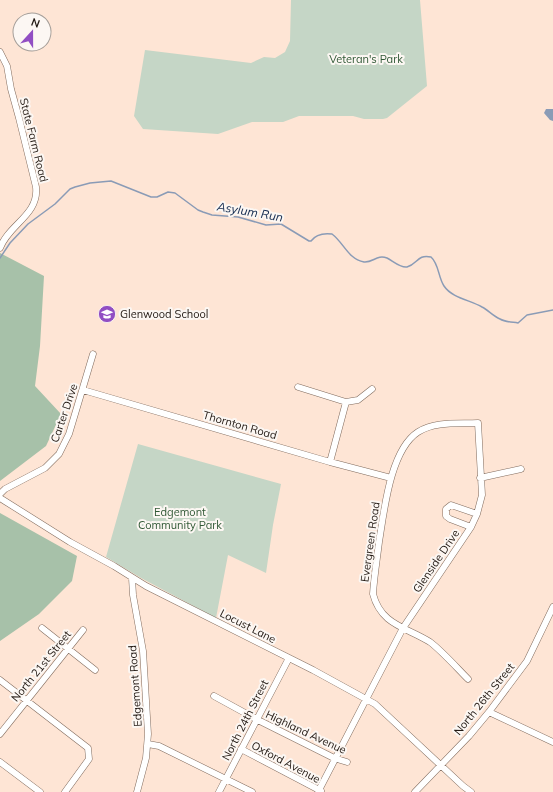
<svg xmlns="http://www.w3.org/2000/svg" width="553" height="792" viewBox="0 0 553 792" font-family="Mulish,sans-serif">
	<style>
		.green { fill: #c5d6c6 }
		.forest { fill: #a7c1a9 }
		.water { fill: #8a9bb6 }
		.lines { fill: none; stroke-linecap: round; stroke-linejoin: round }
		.stream { stroke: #8a9bb6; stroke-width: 1.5 }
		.minor-casing { stroke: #816b5d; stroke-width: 7 }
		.minor { stroke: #fff; stroke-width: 6 }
		.labels { text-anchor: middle; stroke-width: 4; stroke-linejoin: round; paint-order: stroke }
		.park-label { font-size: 11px; fill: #305835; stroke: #fcf7f3 }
		.street-label { font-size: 11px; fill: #211812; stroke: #fcf7f3 }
		.poi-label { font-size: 11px; fill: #211812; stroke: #fcf7f3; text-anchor: start }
		.water-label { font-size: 12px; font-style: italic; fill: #12294e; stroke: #fcf7f3 }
	</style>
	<rect width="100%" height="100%" fill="#fee5d5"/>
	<!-- green -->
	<path class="green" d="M291 0H420L427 86 387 118 383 119H364L353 116H299L283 122H252L218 134 143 129 134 116 145 50 251 63 264 57 275 58 285 52 290 41Z
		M138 444 281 484 273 525 266 573 228 555 216 618 141 578 106 557Z"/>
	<!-- forest -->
	<path class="forest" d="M0 253 44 276 40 346 35 386 61 414 46 446 0 481Z
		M0 513 77 556 72 581 39 614 0 641Z"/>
	<!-- water -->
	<path class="water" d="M546 109H553V121L550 120 544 113Z"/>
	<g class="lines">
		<!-- stream -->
		<path class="stream" d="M0 258 10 243 28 224 55 204 70 189 75 187 90 183 111 181 151 197H157L168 192 175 193 198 210 203 212 212 215 238 217 266 225 281 224 309 241H311C316 234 324 233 332 234 344 243 348 259 364 262 373 263 377 254 387 258 393 261 400 268 407 267 418 264 417 254 431 257 439 264 438 277 444 286 452 298 470 300 482 307 488 310 493 316 500 319 505 322 512 322 518 323L527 315 553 310"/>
		<defs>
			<path id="minor" d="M0 52 7 66 11 89 19 118 36 187C39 215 9 224 0 248
				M298 387 346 402 358 400 372 389
				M83 390 330 462 391 478
				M330 462 346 402
				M480 478 521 469
				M0 494 5 489 45 468 59 454 69 434 93 354
				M0 498 70 542 114 566 146 586 313 670 375 704 463 786 471 792
				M471 527 450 519 446 516V509L451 505 477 514
				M132 578 133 595 143 651 148 734 146 758 137 792
				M42 628 95 670
				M0 680 88 748 89 759 65 792
				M214 696 256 719 334 758 347 762
				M489 712 553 742
				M0 734 83 630
				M148 744 159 746 252 792
				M241 749 321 791
				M0 762 40 792
				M219 792 289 658
				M318 792 403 628 471 527 477 514 482 495 478 423C458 424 435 421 418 432 390 450 384 512 379 542 377 559 374 577 373 594 381 625 406 627 430 642 442 651 458 669 468 679
				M415 792 469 736 489 712 527 661 553 607"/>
		</defs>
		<!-- minor casing -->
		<use href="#minor" class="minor-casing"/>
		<!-- minor -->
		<use href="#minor" class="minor"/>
	</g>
	<!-- icons -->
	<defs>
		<symbol id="school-disc" viewBox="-11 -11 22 22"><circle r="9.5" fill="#914ec3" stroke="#fcf7f3"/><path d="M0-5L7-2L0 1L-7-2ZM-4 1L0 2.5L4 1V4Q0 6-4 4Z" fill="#fff"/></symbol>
	</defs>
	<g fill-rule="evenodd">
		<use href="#school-disc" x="97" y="304" width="20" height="20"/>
	</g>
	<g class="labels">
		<!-- park labels -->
		<g class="park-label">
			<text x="366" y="63">Veteran's Park</text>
			<text x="180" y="516">Edgemont<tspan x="180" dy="13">Community Park</tspan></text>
		</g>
		<!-- street labels -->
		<g class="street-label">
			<text transform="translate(34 140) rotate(76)" y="4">State Farm Road</text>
			<text transform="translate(64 413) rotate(-71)" y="4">Carter Drive</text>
			<text transform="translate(240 425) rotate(16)" y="4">Thornton Road</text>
			<text transform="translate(370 542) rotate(-82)" y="4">Evergreen Road</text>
			<text transform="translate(436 561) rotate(-56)" y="4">Glenside Drive</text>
			<text transform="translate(248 626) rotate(27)" y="4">Locust Lane</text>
			<text transform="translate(41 666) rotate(-51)" y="4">North 21st Street</text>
			<text transform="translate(135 686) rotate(-94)" y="4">Edgemont Road</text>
			<text transform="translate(484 699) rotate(-51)" y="4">North 26th Street</text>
			<text transform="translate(245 720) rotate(-63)" y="4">North 24th Street</text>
			<text transform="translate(306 732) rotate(25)" y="4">Highland Avenue</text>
			<text transform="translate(286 762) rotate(28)" y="4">Oxford Avenue</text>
		</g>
		<!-- poi labels -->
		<g class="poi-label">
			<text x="120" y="318">Glenwood School</text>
		</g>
		<!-- water labels -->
		<g class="water-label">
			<text transform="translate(250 212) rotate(10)" y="4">Asylum Run</text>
		</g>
	</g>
	<!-- north arrow -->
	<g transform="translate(32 32) rotate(21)"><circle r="19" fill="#fcf7f3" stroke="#a49e99"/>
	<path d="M0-3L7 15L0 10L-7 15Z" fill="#914ec3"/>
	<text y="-6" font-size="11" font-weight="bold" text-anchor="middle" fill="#211812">N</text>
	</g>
</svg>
